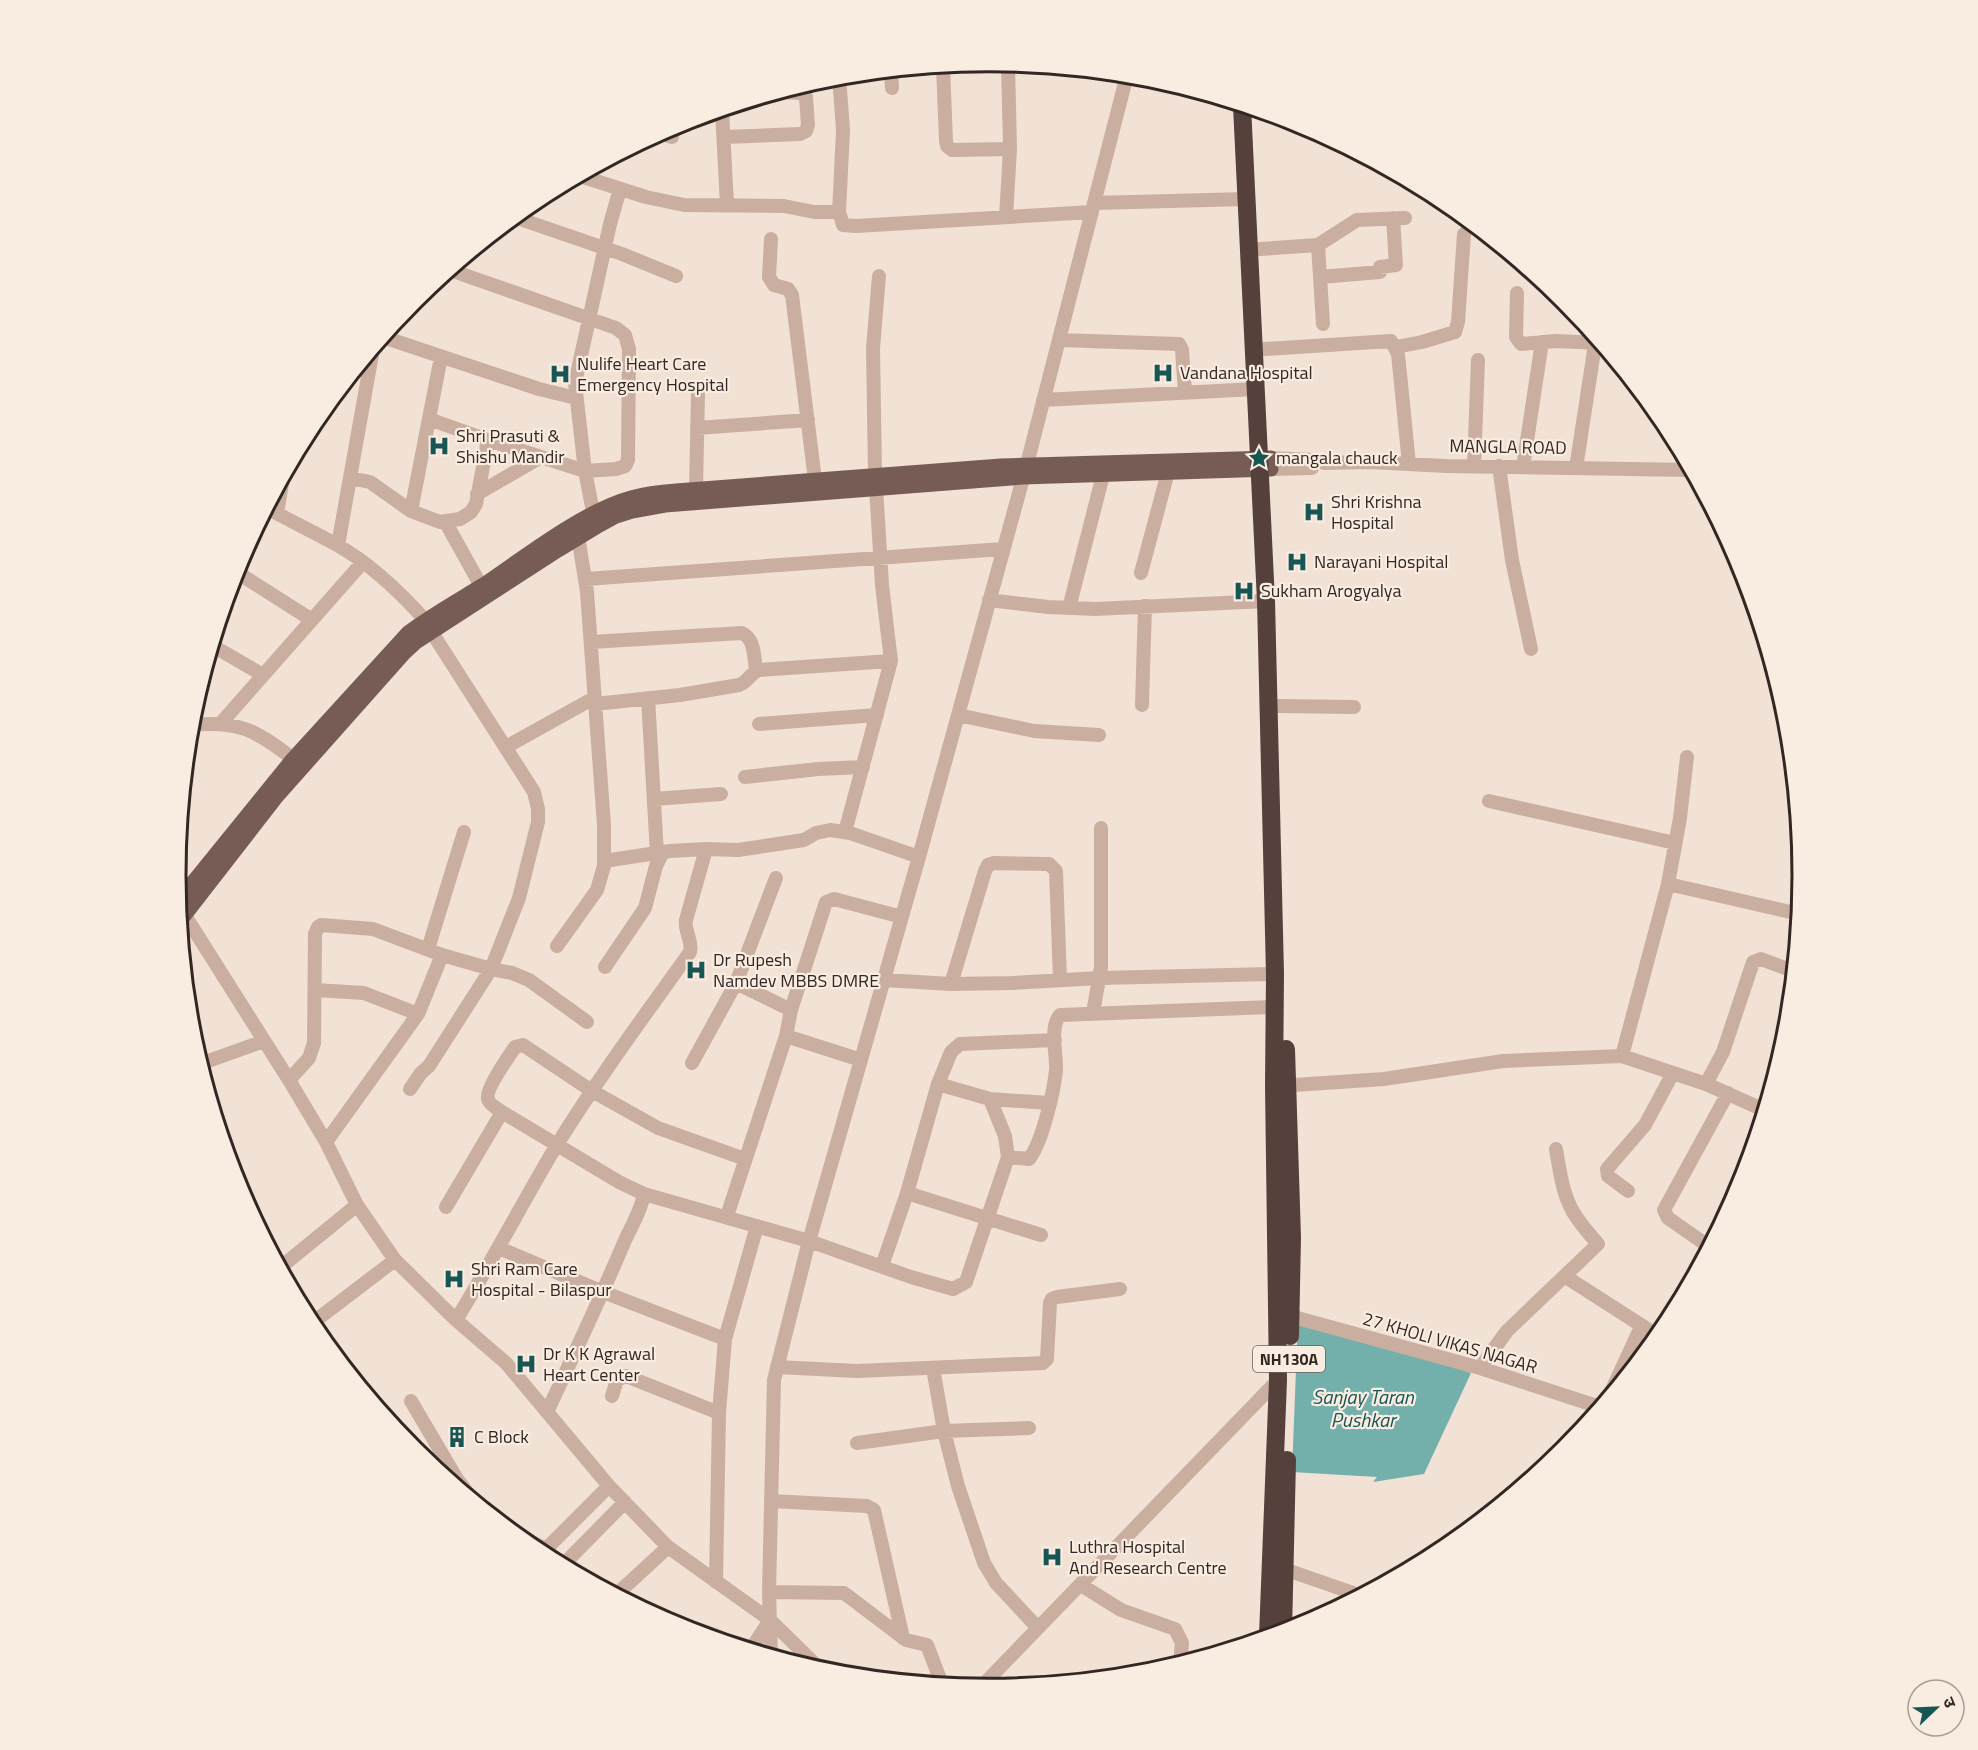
<svg xmlns="http://www.w3.org/2000/svg" width="1978" height="1750" viewBox="0 0 1978 1750" font-family="'Titillium Web','Noto Sans Devanagari',sans-serif">
	<style>
		.water { fill: #73b0ac }
		.lines { fill: none; stroke-linecap: round; stroke-linejoin: round }
		.minor { stroke: #caafa1; stroke-width: 14 }
		.major { stroke: #765c54; stroke-width: 15 }
		.highway { stroke: #55403b; stroke-width: 18 }
		.labels { text-anchor: middle; stroke-width: 4.5; stroke-linejoin: round; paint-order: stroke }
		.shield { fill: #f9ece1; stroke: #6e625d; stroke-width: 1.5 }
		.shield-label { font-size: 16px; font-weight: bold; fill: #332724 }
		.poi-label { font-size: 18px; fill: #332724; stroke: #f9ece1; text-anchor: start }
		.street-label { font-size: 18px; fill: #332724; stroke: #f9ece1 }
		.water-label { font-size: 20px; font-style: italic; fill: #185654; stroke: #f9ece1 }
		.rim { fill: none; stroke: #332724; stroke-width: 3 }
	</style>
	<rect width="100%" height="100%" fill="#f2e1d5"/>
	<!-- water -->
	<path class="water" d="M1298 1318 1471 1373 1424 1474 1373 1482 1377 1477 1292 1472Z"/>
	<g class="lines">
		<!-- minor -->
		<path class="minor" d="M943 66 946 141 947 146 952 150 1010 149
			M891 71 892 88
			M839 76 843 130 839 212 843 225 856 226 1092 212
			M722 110 727 205
			M660 133 672 137
			M725 137 800 134 806 131 808 125 806 97 800 93 781 92
			M580 176 646 197 684 205 784 206 814 212H839
			M1094 203 1246 199
			M514 217 622 254 676 276
			M1006 217 1010 149 1008 63
			M771 239 769 277 774 285 788 289 792 295 815 480
			M1318 245 1323 324
			M1260 249 1318 245 1357 220 1405 218
			M1320 277 1380 272V267L1396 265 1393 218
			M1517 293 1516 337 1521 344 1556 341 1600 343
			M383 337 539 389 576 398
			M1059 340 1179 344 1182 350 1185 392
			M1396 347 1422 342 1455 332 1458 322 1464 234
			M1265 349 1391 341 1398 354 1409 464
			M1043 400 1256 389
			M429 419 488 440 585 471 616 469 625 466 628 460 629 349 625 335 616 328 450 270
			M697 428 808 420
			M1271 458 1315 460 1325 463 1370 462 1446 466 1690 470
			M1474 466 1478 360
			M1499 466 1512 560 1531 649
			M1523 467 1542 342
			M1576 468 1596 338
			M1271 469 1312 468
			M875 475 873 348 879 276
			M350 478 370 482 411 511 440 522 460 519 471 512 476 504 488 440
			M696 489 698 392
			M477 494 541 457
			M267 508C290 521 314 532 337 545 371 564 399 591 425 620
			M411 511 441 357
			M277 513 283 478
			M595 522 585 471 575 383 610 224 620 189
			M446 523 481 586
			M338 545 373 349
			M235 571 312 620
			M1141 573 1168 472
			M586 579 1003 549
			M989 600 1048 607 1095 609 1266 601
			M1069 608 1103 475
			M591 642 742 633C755 639 754 657 756 671
			M213 646 263 675
			M648 698 657 854
			M595 704 680 695 739 685C748 682 750 673 759 670L891 661
			M1142 705 1145 606
			M1279 706 1354 707
			M958 715 1034 731 1099 735
			M222 722 363 562
			M759 724 877 715
			M190 725C238 720 256 730 293 759
			M506 747 594 698
			M745 777 818 769 863 767
			M654 799 721 794
			M1489 801 1675 843
			M845 832 891 661 882 585 876 487
			M604 861 670 851 706 849 738 850 804 840 816 833 830 830 850 833 919 857
			M1668 884 1799 914
			M179 906 289 1080 326 1142 357 1205 395 1260 456 1320 506 1363 609 1486 668 1547 770 1620 822 1671
			M557 946 597 890 604 866V825L587 592 577 530
			M428 949 464 832
			M605 967 645 908 656 866 663 852
			M884 980 951 984 1012 983 1099 978 1275 974
			M736 983 791 1010
			M951 984 985 871 988 865 994 863 1049 864 1056 871 1060 980
			M315 990 364 993 418 1014
			M1093 1013 1101 967V828
			M786 1036 861 1060
			M1622 1056 1668 884 1680 818 1687 757
			M692 1063 736 983 776 878
			M200 1064 264 1041
			M289 1080 309 1058 314 1043 315 934 318 927 321 925 373 929 442 955 491 969 512 973 529 980 587 1022
			M938 1084 990 1099 1049 1103
			M1706 1084 1723 1052 1753 962 1761 959 1793 971
			M1279 1086 1384 1079 1503 1061 1622 1056 1706 1084 1764 1110
			M410 1089 421 1073 429 1066 491 969 519 898 538 822V809L534 792 431 631
			M326 1142 418 1014 442 955
			M1008 1157 1029 1159C1042 1143 1054 1091 1056 1070 1057 1054 1049 1028 1060 1015L1275 1007
			M745 1159 658 1128 592 1091 523 1045 515 1047C509 1056 485 1090 488 1099 489 1104 498 1109 502 1112L619 1182 644 1194 809 1241 911 1277 953 1289 966 1282 1008 1157 1005 1136 990 1099
			M1628 1191 1608 1176 1607 1169 1645 1125 1673 1073
			M907 1193 1041 1235
			M446 1207 502 1112
			M727 1216 786 1036 791 1010 826 902 834 899 902 917
			M1708 1246 1668 1218 1664 1210 1728 1093
			M499 1248 603 1292 725 1339
			M882 1266 907 1193 938 1084 951 1052 960 1044 1055 1040
			M281 1267 357 1205
			M1566 1277 1658 1336
			M1290 1316 1480 1368 1600 1407
			M456 1320C492 1262 523 1201 558 1143 599 1077 645 1015 690 952 693 941 684 931 686 920L706 849
			M311 1324 395 1260
			M777 1367 857 1371 1043 1363 1047 1359 1050 1303 1052 1299 1057 1297 1120 1289
			M933 1368 944 1431 958 1486 984 1563 996 1583 1038 1628
			M1480 1368 1507 1331 1598 1244C1591 1236 1583 1227 1577 1218 1563 1199 1560 1172 1556 1149
			M1610 1394 1641 1327
			M612 1396 617 1380 626 1376 719 1413
			M411 1401 457 1479 470 1496
			M547 1412C573 1357 599 1301 623 1245 630 1228 641 1212 644 1194
			M857 1443 944 1431 1029 1428
			M771 1501 867 1506 874 1510 903 1638
			M517 1535 546 1549 609 1486
			M563 1565 625 1502
			M1284 1569 1359 1595
			M716 1582 719 1413 725 1339 757 1226
			M1081 1585 1121 1610 1175 1629 1182 1643 1180 1663
			M769 1592 844 1593 906 1640 927 1645 942 1684
			M617 1594 668 1547
			M751 1649 770 1620
			M771 1655 769 1592 774 1380 808 1245 919 857 1027 464 1127 75
			M980 1688 1278 1380"/>
		<!-- major -->
		<path class="major" d="M178 901 293 759 408 633C432 615 459 600 485 584 526 556 584 511 631 498 645 494 661 492 676 491L1001 466 1271 458
			M180 921 277 796 404 653 416 642 558 550 596 527 616 516 632 511 665 505 1023 477 1271 469"/>
		<!-- highway -->
		<path class="highway" d="M1242 106 1266 601 1275 974 1274 1086 1278 1380 1268 1636
			M1286 1049 1292 1238 1290 1336
			M1283 1632 1287 1460"/>
	</g>
	<!-- icons -->
	<defs>
		<symbol id="hospital-bare" viewBox="-9 -9 18 18"><path d="M-5-5h3v3.5h4V-5h3V5h-3V1.5h-4V5h-3Z" fill="#185654" stroke="#f9ece1" stroke-width="2.5" paint-order="stroke"/></symbol>
		<symbol id="sight-bare" viewBox="-9 -9 18 18"><path d="M0-6L1.8-2.2L6-1.7L2.9 1.2L3.7 5.4L0 3.3L-3.7 5.4L-2.9 1.2L-6-1.7L-1.8-2.2Z" fill="#185654" stroke="#f9ece1" stroke-width="2.5" paint-order="stroke"/></symbol>
		<symbol id="building-bare" viewBox="-9 -9 18 18"><path d="M-4-6H4V6H1V3H-1V6H-4ZM-2.5-4.3h1.7v1.8h-1.7ZM.8-4.3h1.7v1.8H.8ZM-2.5-1h1.7V.8h-1.7ZM.8-1h1.7V.8H.8Z" fill="#185654" stroke="#f9ece1" stroke-width="2.5" paint-order="stroke"/></symbol>
	</defs>
	<g fill-rule="evenodd">
		<use href="#hospital-bare" x="1148" y="358" width="30" height="30"/>
		<use href="#hospital-bare" x="545" y="359" width="30" height="30"/>
		<use href="#hospital-bare" x="424" y="431" width="30" height="30"/>
		<use href="#sight-bare" x="1244" y="443" width="30" height="30"/>
		<use href="#hospital-bare" x="1299" y="497" width="30" height="30"/>
		<use href="#hospital-bare" x="1282" y="547" width="30" height="30"/>
		<use href="#hospital-bare" x="1229" y="576" width="30" height="30"/>
		<use href="#hospital-bare" x="681" y="955" width="30" height="30"/>
		<use href="#hospital-bare" x="439" y="1264" width="30" height="30"/>
		<use href="#hospital-bare" x="511" y="1349" width="30" height="30"/>
		<use href="#building-bare" x="442" y="1422" width="30" height="30"/>
		<use href="#hospital-bare" x="1037" y="1542" width="30" height="30"/>
	</g>
	<g class="labels">
		<!-- shield labels -->
		<rect class="shield" x="1253" y="1346" width="72" height="26" rx="4.5"/>
		<g class="shield-label">
			<text x="1289" y="1365">NH130A</text>
		</g>
		<!-- poi labels -->
		<g class="poi-label">
			<text x="577" y="370">Nulife Heart Care<tspan x="577" dy="21">Emergency Hospital</tspan></text>
			<text x="1180" y="379">Vandana Hospital</text>
			<text x="456" y="442">Shri Prasuti &amp;<tspan x="456" dy="21">Shishu Mandir</tspan></text>
			<text x="1276" y="464">mangala chauck</text>
			<text x="1331" y="508">Shri Krishna<tspan x="1331" dy="21">Hospital</tspan></text>
			<text x="1314" y="568">Narayani Hospital</text>
			<text x="1261" y="597">Sukham Arogyalya</text>
			<text x="713" y="966">Dr Rupesh<tspan x="713" dy="21">Namdev MBBS DMRE</tspan></text>
			<text x="471" y="1275">Shri Ram Care<tspan x="471" dy="21">Hospital - Bilaspur</tspan></text>
			<text x="543" y="1360">Dr K K Agrawal<tspan x="543" dy="21">Heart Center</tspan></text>
			<text x="474" y="1443">C Block</text>
			<text x="1069" y="1553">Luthra Hospital<tspan x="1069" dy="21">And Research Centre</tspan></text>
		</g>
		<!-- street labels -->
		<g class="street-label">
			<text transform="translate(1508 447) rotate(1)" y="6">MANGLA ROAD</text>
			<text transform="translate(1450 1343) rotate(16)" y="6">27 KHOLI VIKAS NAGAR</text>
		</g>
		<!-- water labels -->
		<g class="water-label">
			<text x="1363" y="1404">Sanjay Taran<tspan x="1363" dy="23">Pushkar</tspan></text>
		</g>
	</g>
	<!-- crop -->
	<path d="M0 0H1978V1750H0ZM186 875a803 803 0 1 1 1606 0a803 803 0 1 1-1606 0Z" fill="#f9ece1" fill-rule="evenodd"/>
	<path class="rim" d="M186 875a803 803 0 1 1 1606 0a803 803 0 1 1-1606 0Z"/>
	<!-- north arrow -->
	<g transform="translate(1936 1708) rotate(67)"><circle r="28" fill="#f9ece1" stroke="#aa9d95" stroke-width="1.5"/>
	<path d="M0-4.5L10 22L0 15L-10 22Z" fill="#185654"/>
	<text y="-9" font-size="16" font-weight="bold" text-anchor="middle" fill="#332724">उ</text>
	</g>
</svg>
